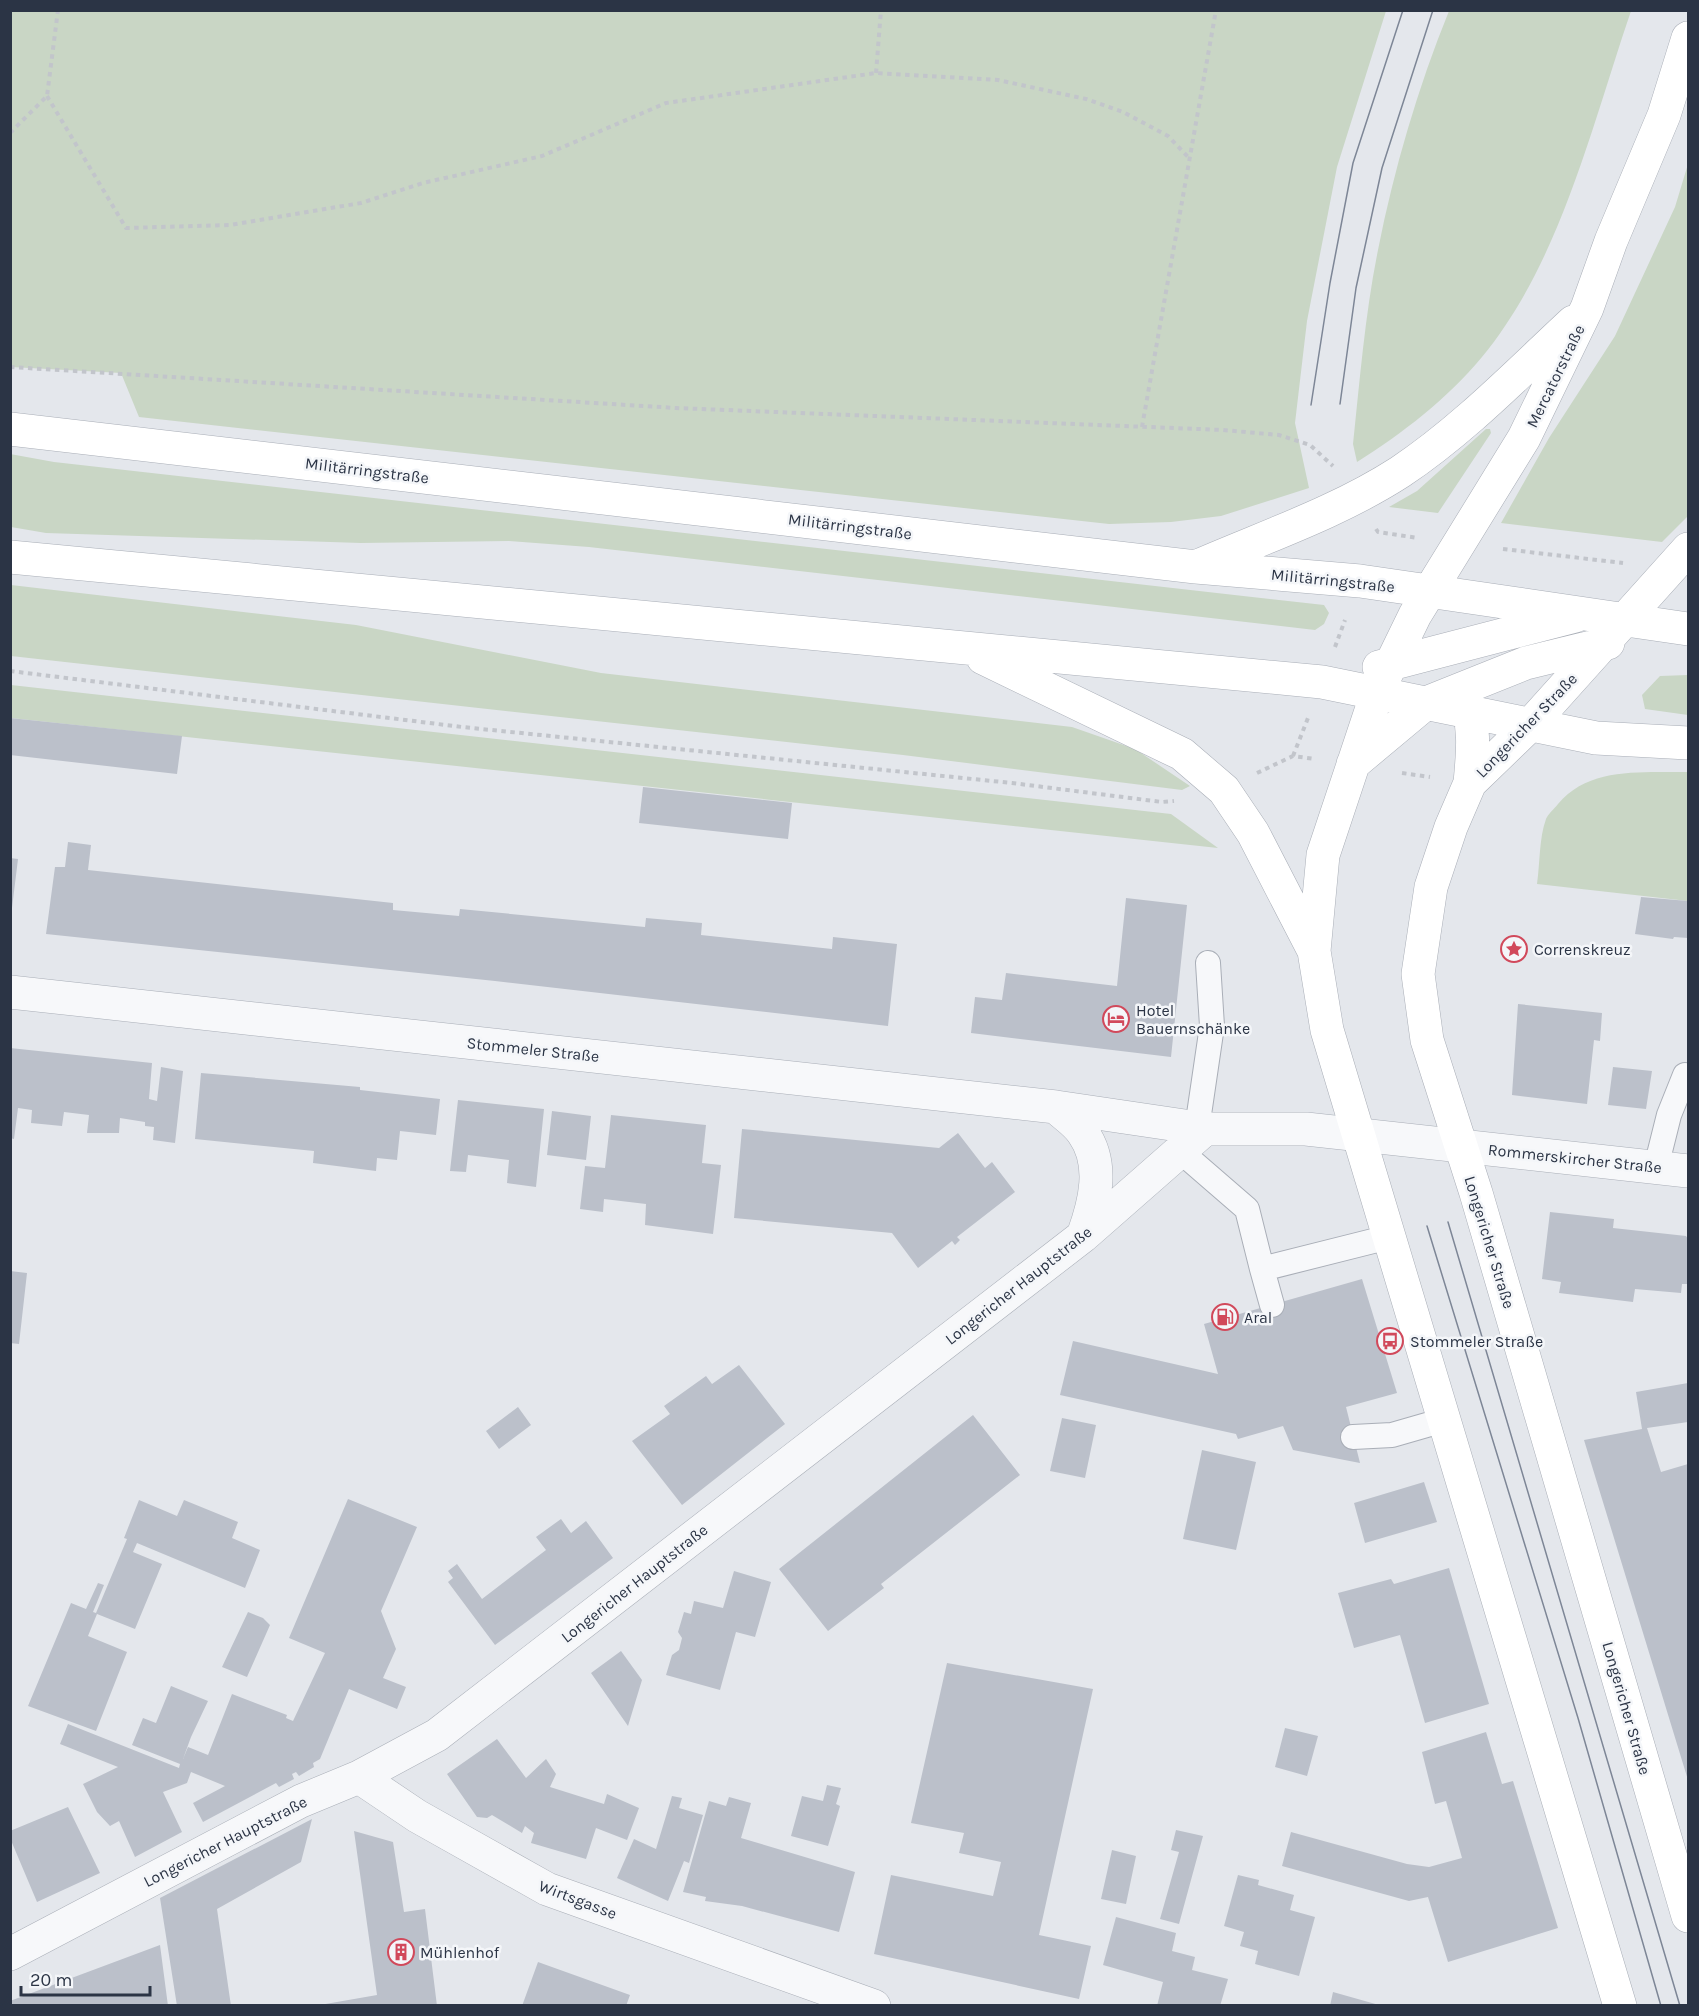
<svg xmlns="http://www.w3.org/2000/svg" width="1699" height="2016" viewBox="0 0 1699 2016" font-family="Karla,sans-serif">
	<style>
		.green { fill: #c9d6c5 }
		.building { fill: #bbc0ca }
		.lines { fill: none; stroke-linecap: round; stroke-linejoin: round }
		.lane-casing { stroke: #a9aeb7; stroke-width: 26 }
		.street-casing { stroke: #a9aeb7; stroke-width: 34 }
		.secondary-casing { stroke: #a9aeb7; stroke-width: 34 }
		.path { stroke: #c2c5cb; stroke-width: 4; stroke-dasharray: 4.5 4.5; stroke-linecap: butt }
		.lane { stroke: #f7f8fa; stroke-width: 24 }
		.street { stroke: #f7f8fa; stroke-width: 33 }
		.secondary { stroke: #fff; stroke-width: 33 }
		.tram { stroke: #7d8696; stroke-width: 1.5 }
		.labels { text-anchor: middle; stroke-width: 5; stroke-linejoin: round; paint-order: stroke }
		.street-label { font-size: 16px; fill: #2b3445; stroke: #f4f6f9 }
		.poi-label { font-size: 16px; fill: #2b3445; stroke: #f4f6f9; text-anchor: start }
	</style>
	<rect width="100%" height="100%" fill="#e4e7ec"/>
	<!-- green -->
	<path class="green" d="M10 11H1386L1337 167 1307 321 1295 423 1309 488 1221 516 1171 522 1109 524 139 417 121 373 11 367Z
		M1449 11H1631C1592 125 1560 263 1482 357 1446 400 1403 433 1357 462L1353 444C1360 379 1365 314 1378 250 1394 169 1418 87 1449 11Z
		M1688 164V516L1662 542 1501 523 1549 438 1615 336 1675 207Z
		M1486 429H1490L1491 433 1438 513 1389 507 1417 491Z
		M10 454 54 462 1324 605 1329 613 1324 624 1315 630 589 547 509 541 361 543 46 533 11 527Z
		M11 585 356 625 601 673 1072 727 1135 749 1190 786 1182 790 903 755 11 656Z
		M1688 675V715L1645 709 1642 695 1660 676Z
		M11 685 1171 814 1218 848 11 718Z
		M1688 772V901L1537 884C1540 864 1539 838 1546 819 1548 814 1554 809 1558 804 1590 766 1643 773 1688 772Z"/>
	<!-- building -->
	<path class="building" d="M10 718 182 736 177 774 10 755Z
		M643 787 792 803 788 839 639 823Z
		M68 842 91 845 88 870 393 903V910L459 916 460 909 645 927 646 918 702 923 701 935 832 949 833 937 897 944 888 1026 495 981 46 934 55 867H65Z
		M10 858 18 859 12 908H10Z
		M1641 897 1688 901V938L1674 937 1673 939 1635 934Z
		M1126 898 1187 905 1171 1057 971 1033 975 997 1002 1000 1006 973 1117 986Z
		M1518 1004 1602 1013 1600 1041 1594 1040 1587 1104 1512 1095Z
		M10 1048 152 1063 149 1099 157 1101 161 1067 183 1071 175 1143 153 1140 154 1127 145 1126V1122L120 1118 119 1133H87L89 1115 64 1112 62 1126 31 1123 32 1110 18 1108 14 1139 10 1138Z
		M1613 1067 1652 1071 1646 1109 1608 1105Z
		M201 1073 360 1087V1090L440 1099 436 1135 400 1131 397 1160 377 1158 376 1171 313 1163 314 1151 195 1139Z
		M458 1100 544 1109 536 1187 507 1183 509 1160 468 1155 466 1172 450 1171Z
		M552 1111 591 1116 586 1160 547 1155Z
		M611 1115 706 1125 702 1163 721 1165 713 1234 645 1225 646 1204 604 1199 603 1212 580 1209 585 1166 605 1168Z
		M742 1129 939 1148 958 1133 985 1168 992 1162 1015 1192 957 1237 960 1240 955 1245 952 1241 918 1268 892 1233 734 1218Z
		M1550 1212 1614 1219 1613 1228 1686 1236 1688 1239V1284H1682L1681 1293 1635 1289 1633 1302 1559 1293 1561 1282 1542 1279Z
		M10 1271 27 1273 19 1344 10 1343Z
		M1362 1279 1397 1393 1346 1407 1360 1463 1293 1450 1283 1426 1238 1439 1236 1434 1060 1395 1073 1341 1218 1374 1204 1324Z
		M739 1365 785 1424 682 1505 632 1441 670 1414 664 1406 706 1376 712 1384Z
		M1688 1383V1422L1647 1428 1661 1472 1688 1464V1780L1584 1440 1642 1429 1636 1392Z
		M518 1407 531 1425 499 1449 486 1431Z
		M973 1415 1020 1475 881 1584 884 1588 828 1631 779 1569Z
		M1062 1418 1096 1425 1085 1478 1050 1471Z
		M1202 1450 1256 1462 1236 1550 1183 1539Z
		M1424 1482 1437 1522 1365 1543 1354 1503Z
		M348 1499 417 1527 381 1611 396 1649 383 1678 406 1687 397 1709 349 1689 320 1759 313 1763 314 1767 299 1776 296 1772 292 1774 294 1779 279 1787 276 1783 203 1822 193 1803 225 1786 191 1772 187 1783 163 1792 182 1832 135 1857 119 1821 110 1826 97 1812 83 1784 118 1767 60 1744 68 1724 179 1768 180 1764 132 1745 143 1718 156 1723 171 1686 208 1701 191 1737 183 1759 188 1747 208 1755 232 1694 287 1715 286 1718 293 1721 325 1653 289 1638Z
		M139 1500 177 1516 184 1500 238 1522 232 1538 260 1550 245 1588 137 1543 133 1552 162 1564 135 1629 97 1614 88 1636 127 1652 96 1731 28 1706 71 1603 86 1609 98 1583 104 1585 93 1612 96 1613 127 1539 124 1538Z
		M561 1519 571 1533 586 1521 613 1558 495 1645 448 1582 453 1578 448 1571 457 1564 482 1599 546 1550 536 1537Z
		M1449 1568 1489 1704 1425 1723 1400 1635 1354 1648 1338 1593 1391 1579 1394 1584Z
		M734 1571 771 1582 755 1637 736 1632 720 1690 666 1675 672 1655 679 1650 682 1638 678 1632 684 1612 691 1614 694 1601 723 1608Z
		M248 1612 263 1618 270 1625 247 1677 222 1667Z
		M621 1651 642 1680 628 1726 591 1673Z
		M947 1663 1093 1689 1039 1935 1091 1946 1079 1999 874 1954 891 1875 993 1896 1001 1862 959 1853 964 1833 911 1823Z
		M1285 1728 1318 1736 1307 1776 1275 1767Z
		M1486 1732 1502 1784 1513 1781 1558 1928 1448 1962 1428 1897 1409 1901 1282 1866 1291 1832 1407 1864 1429 1867 1462 1858 1446 1801 1435 1804 1422 1752Z
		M497 1739 526 1778 546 1759 556 1774 550 1787 604 1804 607 1794 639 1808 627 1840 596 1828 586 1859 531 1843 534 1833 525 1826 522 1833 492 1815 487 1818 477 1817 447 1774Z
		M827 1785 841 1788 836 1804 840 1806 828 1846 791 1836 802 1796 823 1801Z
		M672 1796 682 1798 679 1808 703 1815 689 1863 684 1861 668 1901 617 1878 634 1839 656 1849Z
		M729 1797 751 1803 741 1838 855 1872 839 1932 742 1906 705 1901 706 1897 683 1892 709 1801 726 1806Z
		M68 1807 100 1873 37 1902 10 1838V1831Z
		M312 1819 301 1862 217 1909 231 2006H177L160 1898Z
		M1176 1830 1203 1836 1179 1924 1160 1919 1179 1852 1171 1850Z
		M354 1831 393 1842 404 1912 425 1909 437 2006H314L377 1995Z
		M1112 1850 1136 1856 1126 1904 1101 1899Z
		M1238 1875 1259 1880 1258 1885 1294 1895 1290 1910 1315 1917 1299 1976 1255 1964 1258 1951 1240 1946 1244 1932 1224 1926Z
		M1116 1917 1176 1933 1172 1951 1195 1957 1192 1970 1228 1979 1220 2006H1157L1163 1982 1103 1965Z
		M160 1945 168 2006H10V2001Z
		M538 1962 630 1995 626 2006H522Z
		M1333 1992 1379 2005V2006H1330Z"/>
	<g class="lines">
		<defs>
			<path id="lane" d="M1197 1128 1212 1026 1208 963
				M1180 1151 1247 1209 1262 1269
				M1656 1167 1669 1115 1685 1075
				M1272 1305 1262 1269 1389 1237
				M1353 1437 1392 1435 1444 1420"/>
			<path id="street" d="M10 992 1056 1107 1205 1129H1306L1688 1171
				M1056 1107C1064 1115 1077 1123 1083 1133 1105 1164 1095 1203 1083 1236
				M359 1777 417 1816 547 1889 874 2006
				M10 1954 301 1801 359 1777 437 1735 1083 1236 1205 1129"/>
			<path id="secondary" d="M10 429 1196 567 1360 581 1688 629
				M1688 549 1531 724 1470 783 1451 827 1431 887 1418 974 1427 1040 1476 1193 1688 1916
				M10 557 1322 682 1596 738 1688 743
				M1200 565C1267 536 1338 512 1400 472 1463 430 1518 373 1573 322
				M983 658 1182 754 1224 790 1253 833 1314 951
				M1379 667 1575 616
				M1463 694C1476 724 1473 751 1470 783
				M1353 764 1426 703 1526 663 1608 643
				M1620 2006 1327 1030 1314 951 1323 855 1377 693 1415 615 1524 438 1587 308 1611 241 1664 115 1688 38"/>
		</defs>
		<!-- lane casing -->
		<use href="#lane" class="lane-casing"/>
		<!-- street casing -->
		<use href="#street" class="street-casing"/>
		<!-- secondary casing -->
		<use href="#secondary" class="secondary-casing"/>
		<!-- path -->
		<path class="path" d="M876 73 881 10
			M47 96 126 228 230 225 361 203 423 183 542 156 666 103 876 73 998 80 1086 99 1123 112 1168 136 1190 159
			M10 133 47 96 58 10
			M10 367 676 408 1223 430 1279 435 1310 445 1333 466
			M1142 427 1216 10
			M1376 529 1378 532 1418 538
			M1503 549 1623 563
			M1335 647 1345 620
			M10 671 462 727 1012 783 1162 802 1174 801
			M1293 756 1308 718
			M1257 773 1293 756 1315 759
			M1402 773 1430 777"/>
		<!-- lane -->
		<use href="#lane" class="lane"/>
		<!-- street -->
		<use href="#street" class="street"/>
		<!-- secondary -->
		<use href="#secondary" class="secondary"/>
		<!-- tram -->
		<path class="tram" d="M1340 404 1356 288 1382 168 1433 10
			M1311 405 1330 283 1353 163 1403 10
			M1448 1222 1680 2006
			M1427 1226 1578 1718 1661 2006"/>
	</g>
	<!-- icons -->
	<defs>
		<symbol id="sight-ring" viewBox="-11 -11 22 22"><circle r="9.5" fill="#f4f6f9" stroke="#d1495b" stroke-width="1.5"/><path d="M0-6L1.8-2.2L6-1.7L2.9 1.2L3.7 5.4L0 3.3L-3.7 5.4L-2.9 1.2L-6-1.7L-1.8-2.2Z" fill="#d1495b"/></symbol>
		<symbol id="hotel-ring" viewBox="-11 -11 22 22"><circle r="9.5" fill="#f4f6f9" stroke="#d1495b" stroke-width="1.5"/><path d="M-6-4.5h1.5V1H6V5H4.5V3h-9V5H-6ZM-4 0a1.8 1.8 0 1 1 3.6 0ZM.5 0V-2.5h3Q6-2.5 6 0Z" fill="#d1495b"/></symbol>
		<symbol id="fuel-ring" viewBox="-11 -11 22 22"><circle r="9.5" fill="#f4f6f9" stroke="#d1495b" stroke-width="1.5"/><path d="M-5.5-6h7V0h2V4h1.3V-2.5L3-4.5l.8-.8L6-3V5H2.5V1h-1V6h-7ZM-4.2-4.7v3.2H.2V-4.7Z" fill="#d1495b"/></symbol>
		<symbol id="bus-ring" viewBox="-11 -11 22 22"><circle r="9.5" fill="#f4f6f9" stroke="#d1495b" stroke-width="1.5"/><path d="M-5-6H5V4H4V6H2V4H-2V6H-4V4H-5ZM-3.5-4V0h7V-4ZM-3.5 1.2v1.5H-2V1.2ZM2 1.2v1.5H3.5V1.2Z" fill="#d1495b"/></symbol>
		<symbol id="building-ring" viewBox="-11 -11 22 22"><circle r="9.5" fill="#f4f6f9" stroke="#d1495b" stroke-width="1.5"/><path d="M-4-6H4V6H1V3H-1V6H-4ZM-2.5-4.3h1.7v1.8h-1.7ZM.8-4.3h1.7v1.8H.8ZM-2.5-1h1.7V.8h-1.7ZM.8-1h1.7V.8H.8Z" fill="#d1495b"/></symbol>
	</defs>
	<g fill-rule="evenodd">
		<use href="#sight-ring" x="1499" y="934" width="30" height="30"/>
		<use href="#hotel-ring" x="1101" y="1004" width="30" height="30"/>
		<use href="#fuel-ring" x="1210" y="1302" width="30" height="30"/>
		<use href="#bus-ring" x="1375" y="1326" width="30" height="30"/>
		<use href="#building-ring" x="386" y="1937" width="30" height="30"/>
	</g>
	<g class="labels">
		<!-- street labels -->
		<g class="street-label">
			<text transform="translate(1555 376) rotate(-64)" y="6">Mercatorstraße</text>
			<text transform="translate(367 470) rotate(7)" y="6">Militärringstraße</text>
			<text transform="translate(850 526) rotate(7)" y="6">Militärringstraße</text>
			<text transform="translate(1333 580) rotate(6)" y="6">Militärringstraße</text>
			<text transform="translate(1526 725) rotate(-46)" y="6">Longericher Straße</text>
			<text transform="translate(533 1049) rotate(6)" y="6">Stommeler Straße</text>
			<text transform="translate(1575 1158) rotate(6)" y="6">Rommerskircher Straße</text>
			<text transform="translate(1490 1242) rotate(73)" y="6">Longericher Straße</text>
			<text transform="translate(1018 1285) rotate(-38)" y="6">Longericher Hauptstraße</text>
			<text transform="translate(634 1583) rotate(-38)" y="6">Longericher Hauptstraße</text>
			<text transform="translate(1627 1708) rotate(74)" y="6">Longericher Straße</text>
			<text transform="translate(225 1841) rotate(-27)" y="6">Longericher Hauptstraße</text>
			<text transform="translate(578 1899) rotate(21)" y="6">Wirtsgasse</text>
		</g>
		<!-- poi labels -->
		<g class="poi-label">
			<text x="1534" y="955">Correnskreuz</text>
			<text x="1136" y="1016">Hotel<tspan x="1136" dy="18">Bauernschänke</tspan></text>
			<text x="1244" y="1323">Aral</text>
			<text x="1410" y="1347">Stommeler Straße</text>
			<text x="420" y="1958">Mühlenhof</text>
		</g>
	</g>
	<!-- border -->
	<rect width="1699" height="2016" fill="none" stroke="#2b3445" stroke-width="24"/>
	<!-- scale -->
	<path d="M21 1986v9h129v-9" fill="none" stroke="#2b3445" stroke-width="3"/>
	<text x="30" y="1986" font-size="18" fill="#2b3445" stroke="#f4f6f9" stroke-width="4.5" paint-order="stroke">20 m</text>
</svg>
